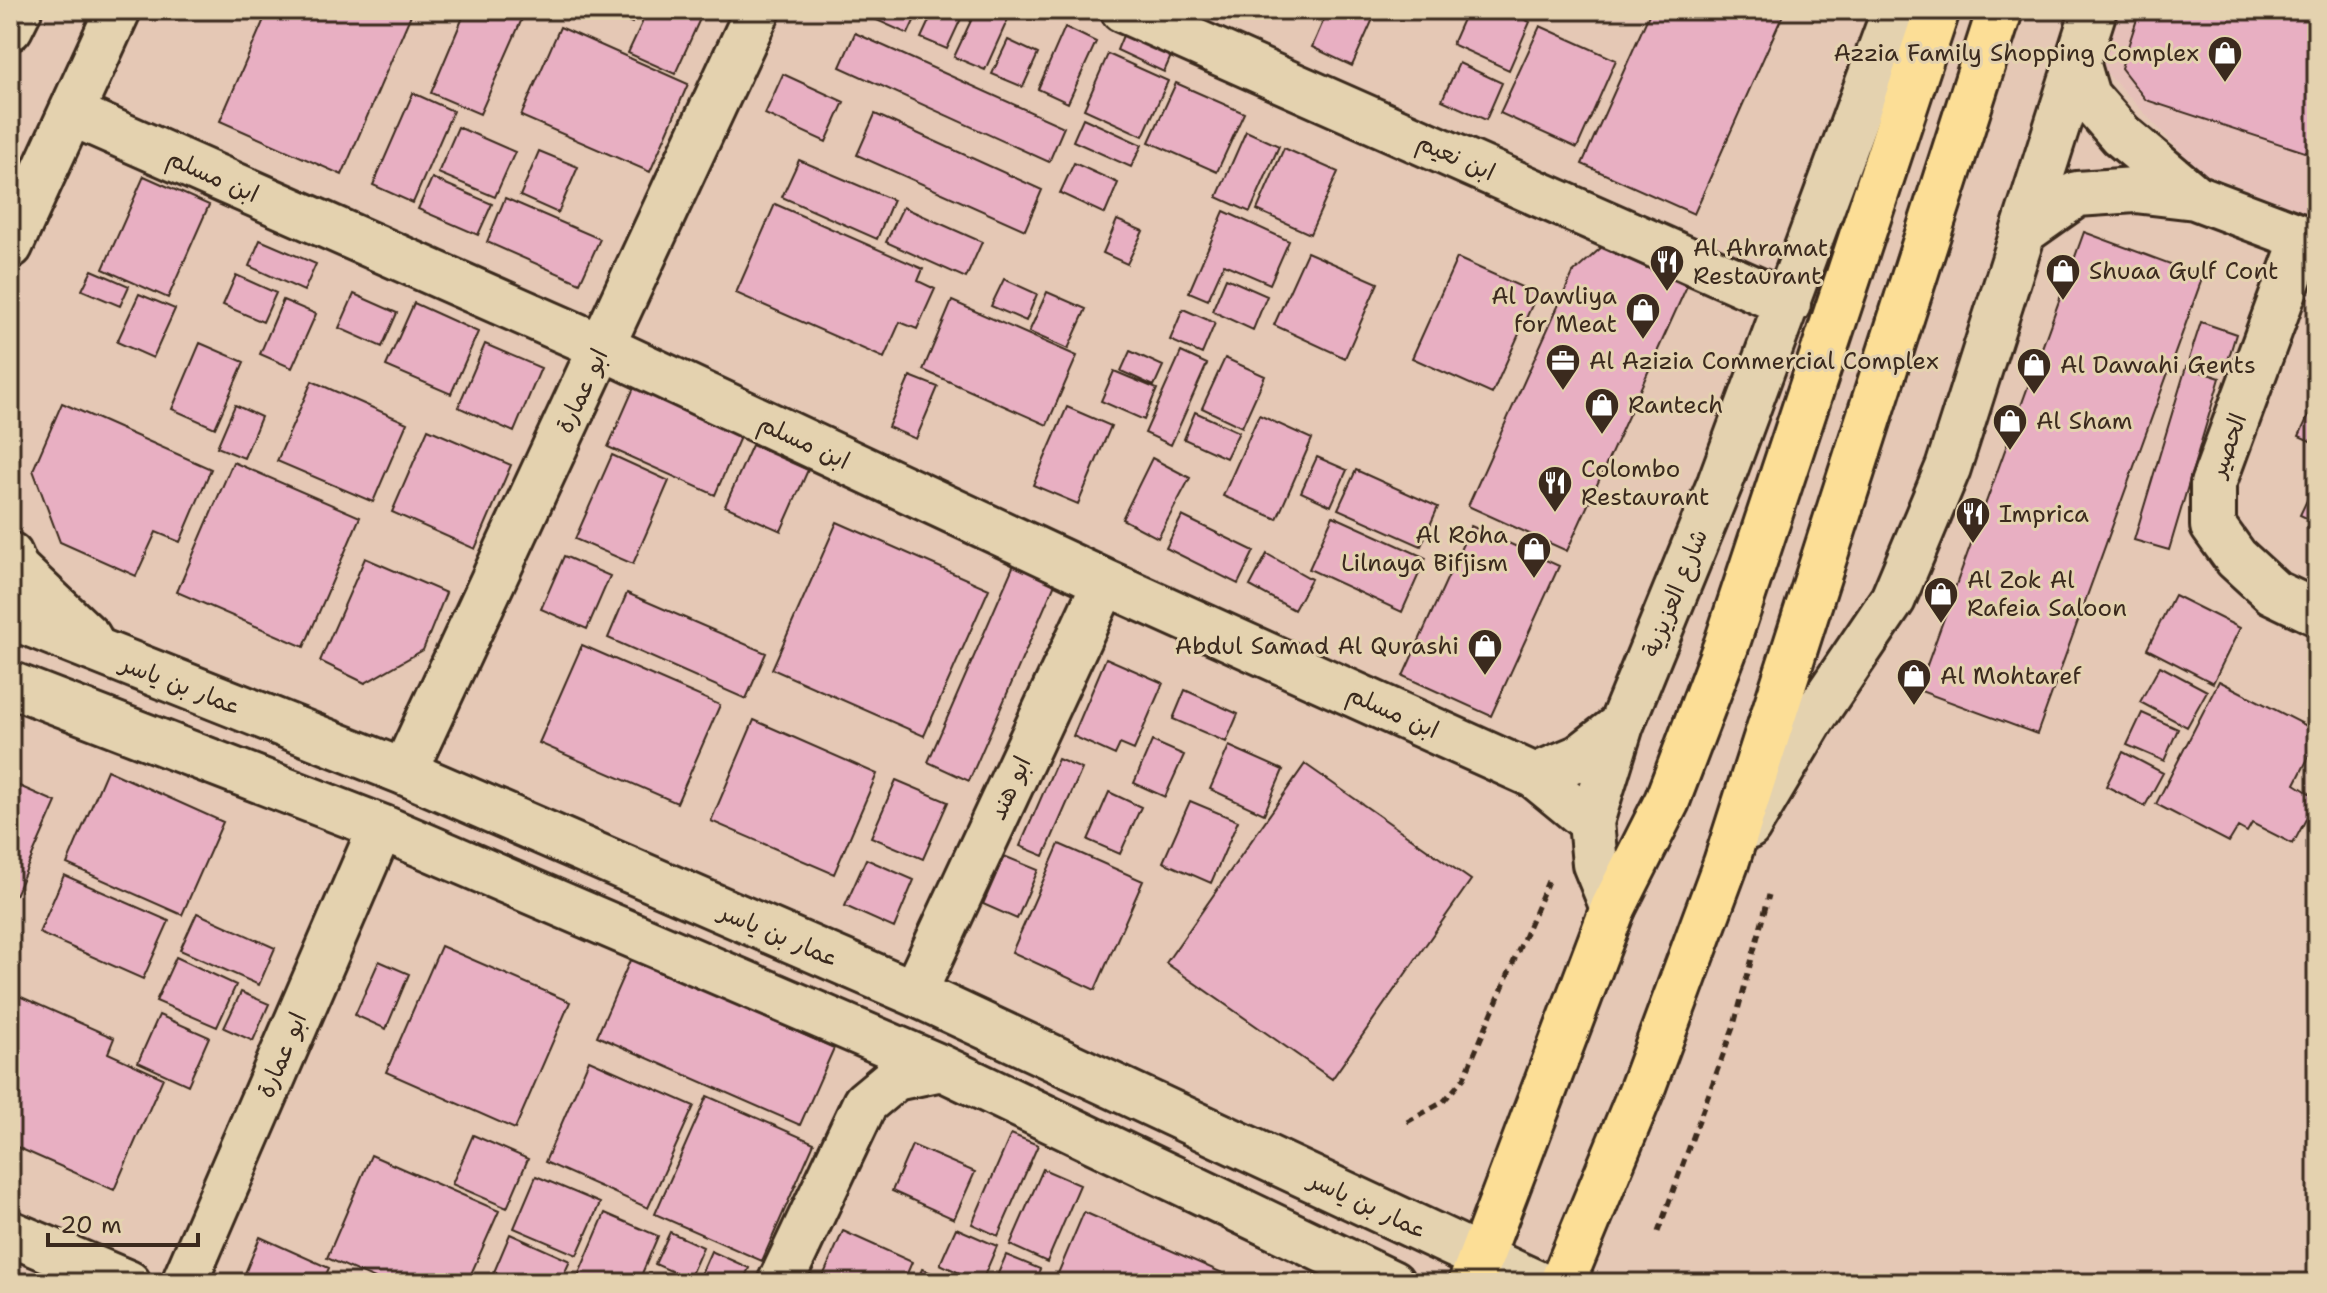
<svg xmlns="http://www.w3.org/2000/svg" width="2327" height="1293" viewBox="0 0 2327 1293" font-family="'Shantell Sans','Playpen Sans Arabic',sans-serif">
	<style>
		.built { fill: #e6c0b9 }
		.building { fill: #e8afc2; stroke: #3b2a1e; stroke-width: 2 }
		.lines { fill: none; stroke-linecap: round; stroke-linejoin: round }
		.minor-casing { stroke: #3b2a1e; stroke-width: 50 }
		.major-casing { stroke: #3b2a1e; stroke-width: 50 }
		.path { stroke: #3b2a1e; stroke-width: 5; stroke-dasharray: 8 6; stroke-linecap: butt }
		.minor { stroke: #e4d2af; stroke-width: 44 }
		.major { stroke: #fcde96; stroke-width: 44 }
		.labels { text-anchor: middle; stroke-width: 6; stroke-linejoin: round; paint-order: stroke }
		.poi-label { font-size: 24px; fill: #3b2a1e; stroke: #e4d2af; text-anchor: start }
		.street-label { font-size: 24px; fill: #3b2a1e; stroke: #e4d2af }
	</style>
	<rect width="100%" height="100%" fill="#e5c8b5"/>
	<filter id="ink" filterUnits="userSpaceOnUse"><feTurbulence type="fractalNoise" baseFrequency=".0125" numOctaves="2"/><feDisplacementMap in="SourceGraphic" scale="16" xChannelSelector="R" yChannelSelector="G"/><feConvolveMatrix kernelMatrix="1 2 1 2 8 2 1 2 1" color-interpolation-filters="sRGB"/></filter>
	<g filter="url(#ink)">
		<!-- built -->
		<path class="built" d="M2113 10H2317V217L2198 170 2101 67Z"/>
		<!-- building -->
		<path class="building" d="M268 10H413L342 175 220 121Z
			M466 10H526L480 114 431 93Z
			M603 10H637L632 23Z
			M648 10H704L675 74 628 53Z
			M862 10H919L908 34 861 13Z
			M934 10H965L947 49 921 38Z
			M976 10H1012L985 70 954 57Z
			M1328 10H1377L1352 66 1312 47Z
			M1467 10H1506L1530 22 1509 70 1452 44Z
			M1651 10H1785L1694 214 1582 164Z
			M2140 10H2317V156L2146 100 2121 68Z
			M1128 23 1176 45 1164 72 1117 50Z
			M1540 26 1616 60 1577 148 1500 113Z
			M560 27 688 84 650 172 521 116Z
			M1065 27 1096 42 1068 103 1038 89Z
			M855 33 1064 127 1049 162 840 67Z
			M1008 40 1038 54 1023 87 992 74Z
			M1108 54 1168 81 1143 136 1084 109Z
			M1459 63 1502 83 1486 120 1442 100Z
			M783 74 844 102 826 142 765 114Z
			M1176 83 1244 113 1217 172 1149 142Z
			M413 93 453 111 413 203 373 185Z
			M875 114 1042 190 1025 230 857 155Z
			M1083 118 1142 145 1131 167 1073 141Z
			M458 127 515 152 495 197 438 173Z
			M1246 131 1279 146 1250 212 1217 197Z
			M1284 148 1338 172 1310 234 1257 210Z
			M539 151 578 167 558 213 520 196Z
			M799 160 893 200 877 239 782 197Z
			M1074 163 1118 183 1105 214 1060 193Z
			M144 176 209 205 168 298 103 269Z
			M432 178 492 204 478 235 418 209Z
			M505 198 600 239 580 283 487 242Z
			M775 204 923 269 918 281 935 289 917 329 900 322 884 358 736 293Z
			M903 207 982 242 966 278 886 242Z
			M1224 211 1289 241 1270 284 1224 264 1208 300 1189 292Z
			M1117 220 1143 231 1127 264 1103 253Z
			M2084 232 2203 276 2037 734 1918 690Z
			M260 240 316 264 304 291 249 266Z
			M1602 247 1687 286 1567 551 1468 506 1573 273Z
			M1307 252 1378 283 1345 358 1274 325Z
			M1457 258 1537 294 1492 394 1412 358Z
			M92 270 129 286 120 306 82 290Z
			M236 275 276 293 263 322 223 305Z
			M1226 278 1267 296 1253 330 1212 311Z
			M1004 279 1037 294 1026 321 991 306Z
			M1047 292 1086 309 1068 349 1029 332Z
			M139 294 175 309 153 358 117 342Z
			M354 294 397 313 382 347 339 328Z
			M283 300 316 314 292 368 260 354Z
			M952 301 1077 356 1047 425 923 370Z
			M414 303 478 332 451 394 386 366Z
			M1183 309 1215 323 1202 354 1170 340Z
			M2201 322 2236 334 2225 370 2189 359Z
			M200 343 244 362 215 428 172 409Z
			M485 344 541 368 514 432 458 407Z
			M1130 351 1163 366 1154 386 1121 371Z
			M1181 352 1207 364 1171 445 1145 433Z
			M1225 358 1265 376 1242 427 1202 408Z
			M2186 367 2220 378 2169 550 2134 540Z
			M1114 371 1157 389 1144 420 1101 401Z
			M910 376 938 387 916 439 888 427Z
			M312 381 407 423 373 502 277 461Z
			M636 383 743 430 715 495 608 447Z
			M62 403 211 469 180 542 156 532 136 576 60 542 33 470Z
			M235 405 261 417 244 458 217 447Z
			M1067 407 1111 426 1078 504 1033 485Z
			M2312 408 2317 410V444L2299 436Z
			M1195 412 1239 432 1226 458 1184 439Z
			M1259 415 1312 439 1277 519 1223 496Z
			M428 429 511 465 475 549 392 512Z
			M752 445 808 470 781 531 725 506Z
			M612 455 669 481 633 564 575 539Z
			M1317 457 1347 470 1331 506 1301 492Z
			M1152 458 1190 478 1158 538 1122 519Z
			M233 462 360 517 304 647 177 592Z
			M1356 470 1438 507 1421 546 1338 509Z
			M2317 479V523L2300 515Z
			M1182 516 1254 551 1238 584 1166 548Z
			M1333 516 1426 558 1402 612 1309 569Z
			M837 522 989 589 924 736 772 669Z
			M1471 526 1559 566 1491 716 1403 676Z
			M1267 554 1311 579 1294 610 1250 586Z
			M564 556 610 576 587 629 541 609Z
			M365 558 446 593 423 650 365 683 320 661Z
			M1015 562 1056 581 969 781 928 762Z
			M627 593 766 653 746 699 608 638Z
			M2174 595 2240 628 2213 683 2147 649Z
			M582 645 720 705 677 803 539 743Z
			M1106 658 1163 683 1134 750 1120 744 1115 755 1073 736Z
			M2160 666 2207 691 2187 727 2140 702Z
			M2219 681 2317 731V741L2295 784 2317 798 2293 844 2252 823 2247 832 2238 827 2229 842 2156 804Z
			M1185 690 1238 714 1226 742 1173 719Z
			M2142 713 2178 729 2164 761 2127 745Z
			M754 720 877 774 834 874 711 821Z
			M1152 741 1184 755 1165 797 1134 783Z
			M1229 746 1283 770 1264 814 1210 789Z
			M2123 752 2163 773 2145 806 2106 786Z
			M1058 759 1082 769 1044 856 1020 846Z
			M1305 764 1471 880 1332 1079 1166 963Z
			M107 770 223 822 182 915 67 864Z
			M896 780 948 802 923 859 871 837Z
			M10 782 56 802 12 902H10Z
			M1109 792 1141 807 1120 854 1088 840Z
			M1190 801 1238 821 1211 883 1163 862Z
			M1059 844 1143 881 1095 990 1012 952Z
			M1004 856 1038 870 1017 919 983 904Z
			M866 859 914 880 894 928 845 906Z
			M64 875 169 921 143 979 39 933Z
			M197 913 275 948 259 985 180 950Z
			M441 946 570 1002 515 1129 386 1072Z
			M176 957 236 985 217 1027 156 1001Z
			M631 958 834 1048 800 1125 597 1036Z
			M379 961 409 974 386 1029 355 1015Z
			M10 992 114 1038 108 1053 163 1078 114 1190 10 1144Z
			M241 992 269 1004 253 1041 224 1028Z
			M159 1015 209 1037 188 1085 138 1062Z
			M589 1060 694 1106 648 1208 545 1162Z
			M707 1096 814 1143 762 1261 655 1214Z
			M1011 1134 1038 1145 998 1236 972 1224Z
			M473 1135 528 1159 507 1208 452 1184Z
			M912 1145 975 1172 954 1219 892 1191Z
			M371 1155 499 1211 467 1283H384L327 1258Z
			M1043 1169 1080 1185 1047 1262 1010 1245Z
			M536 1176 600 1203 577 1255 514 1228Z
			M1084 1212 1236 1279 1237 1283H1054Z
			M605 1213 658 1236 638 1283H575Z
			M956 1228 997 1246 981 1283 940 1264Z
			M843 1231 912 1262 903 1283H820Z
			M670 1232 703 1247 689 1279 655 1264Z
			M510 1234 570 1261 560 1283H519L494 1272Z
			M260 1237 329 1268 322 1283H241Z
			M711 1251 749 1268 742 1283H697Z
			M1006 1255 1040 1269 1034 1283H994Z
			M922 1269 955 1283H916Z
			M10 1270 38 1283H10Z"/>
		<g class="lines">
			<defs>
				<path id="minor" d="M1123 10 1788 304
					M10 28 19 10
					M2077 62 2087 96 2121 135 2195 197
					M71 113 602 347 1105 582 1535 776 1591 822
					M2026 230 2077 194 2135 190 2195 197 2317 243
					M2304 237 2213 484V526L2236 558 2273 592 2317 613
					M10 246 118 10
					M10 555 16 569 89 638
					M10 616 404 772 914 993 1536 1283
					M10 684 381 827 942 1068 1392 1283
					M404 772 758 10
					M1535 776 1580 757 1621 725
					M1748 827 1812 719 1893 599 1948 468 2094 10
					M1613 908 1595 864 1591 822 1621 725 1720 483 1895 10
					M914 993 1105 582
					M10 1233 128 1283
					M184 1283 381 827
					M780 1283 865 1103 895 1078 942 1068"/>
				<path id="major" d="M1471 1283 1613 908 1667 801 1726 646 1937 10
					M1562 1283 1642 1089 1726 863 2000 10"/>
			</defs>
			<!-- minor casing -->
			<use href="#minor" class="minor-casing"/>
			<!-- major casing -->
			<use href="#major" class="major-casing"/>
			<!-- path -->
			<path class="path" d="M1407 1122 1443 1102 1464 1078 1548 881
				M1658 1232 1734 1025 1769 895"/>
			<!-- minor -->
			<use href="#minor" class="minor"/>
			<!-- major -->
			<use href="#major" class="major"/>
		</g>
	</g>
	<!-- icons -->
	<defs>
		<symbol id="shop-pin" viewBox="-11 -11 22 30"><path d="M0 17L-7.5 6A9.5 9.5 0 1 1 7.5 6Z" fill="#3b2a1e" stroke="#e4d2af"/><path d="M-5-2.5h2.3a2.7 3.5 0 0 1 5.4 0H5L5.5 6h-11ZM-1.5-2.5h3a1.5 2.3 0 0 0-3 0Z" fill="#fff"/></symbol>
		<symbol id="restaurant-pin" viewBox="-11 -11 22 30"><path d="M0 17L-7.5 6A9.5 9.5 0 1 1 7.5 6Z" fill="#3b2a1e" stroke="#e4d2af"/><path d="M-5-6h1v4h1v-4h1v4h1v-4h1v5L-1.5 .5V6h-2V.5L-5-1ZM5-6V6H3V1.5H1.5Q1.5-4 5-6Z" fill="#fff"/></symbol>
		<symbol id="office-pin" viewBox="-11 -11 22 30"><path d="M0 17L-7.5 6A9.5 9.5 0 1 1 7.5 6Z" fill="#3b2a1e" stroke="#e4d2af"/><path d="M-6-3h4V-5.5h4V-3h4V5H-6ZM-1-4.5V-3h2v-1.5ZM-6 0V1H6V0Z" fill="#fff"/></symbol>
	</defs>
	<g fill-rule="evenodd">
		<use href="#shop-pin" x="2205" y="33" width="40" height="54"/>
		<use href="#restaurant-pin" x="1647" y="242" width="40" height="54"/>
		<use href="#shop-pin" x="2043" y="251" width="40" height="54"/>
		<use href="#shop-pin" x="1623" y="290" width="40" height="54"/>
		<use href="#office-pin" x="1543" y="341" width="40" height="54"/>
		<use href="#shop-pin" x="2014" y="345" width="40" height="54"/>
		<use href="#shop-pin" x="1582" y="385" width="40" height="54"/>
		<use href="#shop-pin" x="1990" y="401" width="40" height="54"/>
		<use href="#restaurant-pin" x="1535" y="463" width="40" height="54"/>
		<use href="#restaurant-pin" x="1953" y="494" width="40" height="54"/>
		<use href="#shop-pin" x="1514" y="529" width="40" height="54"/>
		<use href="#shop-pin" x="1921" y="574" width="40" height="54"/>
		<use href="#shop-pin" x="1465" y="626" width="40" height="54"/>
		<use href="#shop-pin" x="1894" y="656" width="40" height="54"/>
	</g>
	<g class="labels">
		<!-- poi labels -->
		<g class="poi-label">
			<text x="2199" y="61" text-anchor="end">Azzia Family Shopping Complex</text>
			<text x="1693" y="256">Al Ahramat<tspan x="1693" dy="28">Restaurant</tspan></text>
			<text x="2089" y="279">Shuaa Gulf Cont</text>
			<text x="1617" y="304" text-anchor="end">Al Dawliya<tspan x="1617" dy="28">for Meat</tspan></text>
			<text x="1589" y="369">Al Azizia Commercial Complex</text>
			<text x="2060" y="373">Al Dawahi Gents</text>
			<text x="1628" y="413">Rantech</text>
			<text x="2036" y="429">Al Sham</text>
			<text x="1581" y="477">Colombo<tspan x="1581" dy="28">Restaurant</tspan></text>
			<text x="1999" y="522">Imprica</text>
			<text x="1508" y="543" text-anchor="end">Al Roha<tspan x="1508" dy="28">Lilnaya Bifjism</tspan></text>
			<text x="1967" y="588">Al Zok Al<tspan x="1967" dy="28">Rafeia Saloon</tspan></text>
			<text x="1459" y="654" text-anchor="end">Abdul Samad Al Qurashi</text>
			<text x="1940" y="684">Al Mohtaref</text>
		</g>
		<!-- street labels -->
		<g class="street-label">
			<text transform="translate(1456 157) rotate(24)" y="8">ابن نعيم</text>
			<text transform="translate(213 176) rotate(24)" y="8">ابن مسلم</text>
			<text transform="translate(582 391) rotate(-65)" y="8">ابو عمارة</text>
			<text transform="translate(804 442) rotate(25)" y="8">ابن مسلم</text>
			<text transform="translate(2228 445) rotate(-70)" y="8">الحصير</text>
			<text transform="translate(1675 593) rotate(-68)" y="8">شارع العزيزية</text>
			<text transform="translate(181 685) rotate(21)" y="8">عمار بن ياسر</text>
			<text transform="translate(1393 712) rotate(24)" y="8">ابن مسلم</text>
			<text transform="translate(1010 788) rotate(-65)" y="8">ابو هند</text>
			<text transform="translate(779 935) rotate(23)" y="8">عمار بن ياسر</text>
			<text transform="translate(282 1055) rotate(-67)" y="8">ابو عمارة</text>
			<text transform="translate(1368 1205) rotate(25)" y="8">عمار بن ياسر</text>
		</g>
	</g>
	<!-- margin -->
	<rect width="2327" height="1293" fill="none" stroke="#e4d2af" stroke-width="40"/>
	<rect x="20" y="20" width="2287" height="1253" fill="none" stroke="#3b2a1e" stroke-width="3" filter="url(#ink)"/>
	<!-- scale -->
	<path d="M48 1233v12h150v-12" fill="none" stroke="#3b2a1e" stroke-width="4"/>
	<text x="60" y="1233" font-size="24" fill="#3b2a1e" stroke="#e4d2af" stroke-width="6" paint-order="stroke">20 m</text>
</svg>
